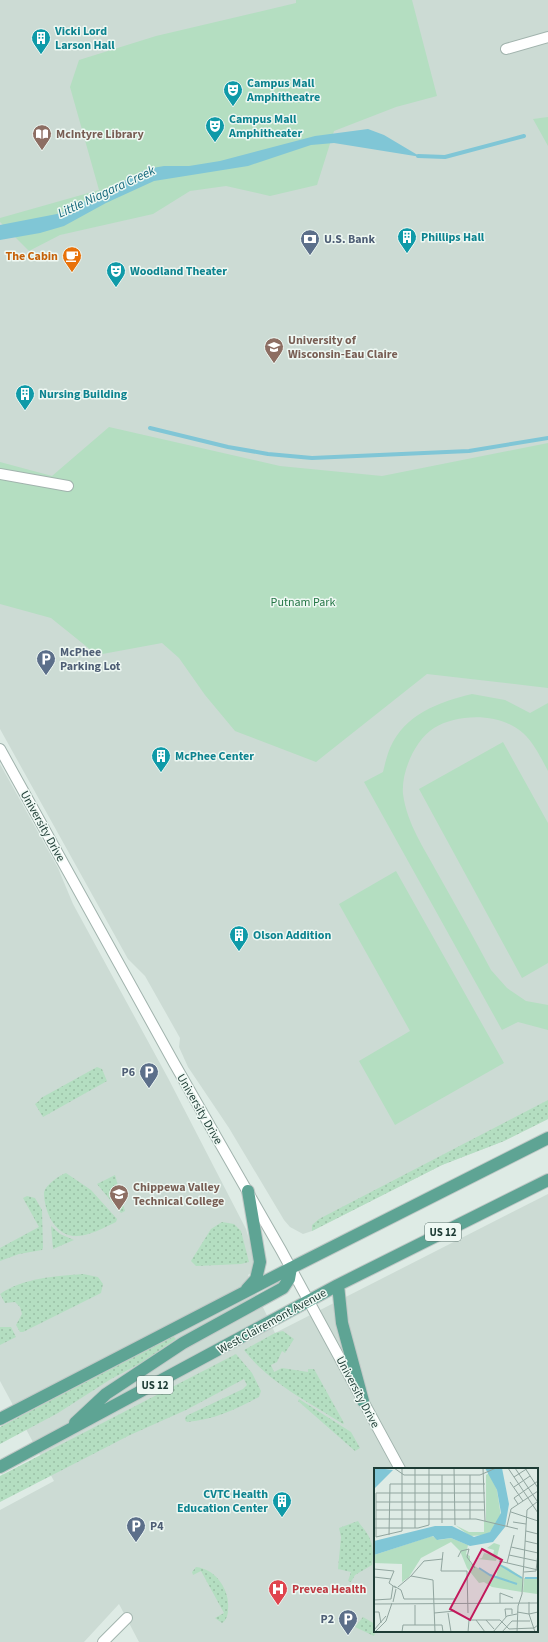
<svg xmlns="http://www.w3.org/2000/svg" width="548" height="1642" viewBox="0 0 548 1642" font-family="'Source Sans 3',sans-serif">
	<style>
		.built { fill: #ccdbd4; fill-rule: evenodd }
		.grass { fill: url(#grass-dots) }
		.green { fill: #b4dec1 }
		.water { fill: #80c6d6 }
		.lines { fill: none; stroke-linecap: round; stroke-linejoin: round }
		.stream { stroke: #80c6d6; stroke-width: 4 }
		.minor-casing { stroke: #a1b3ad; stroke-width: 12 }
		.primary-casing { stroke: #c0c8c6; stroke-width: 14 }
		.minor { stroke: #fff; stroke-width: 10 }
		.primary { stroke: #5ea494; stroke-width: 12 }
		.labels { text-anchor: middle; stroke-width: 3; stroke-linejoin: round; paint-order: stroke }
		.shield { fill: #eef8f3; stroke: #5c746e; stroke-width: 1 }
		.shield-label { font-size: 11px; font-weight: bold; fill: #1e3c35 }
		.culture-label { font-size: 12px; font-weight: bold; fill: #0d838f; stroke: #eef8f3; text-anchor: start }
		.education-label { font-size: 12px; font-weight: bold; fill: #785e54; stroke: #eef8f3; text-anchor: start }
		.service-label { font-size: 12px; font-weight: bold; fill: #4e5e75; stroke: #eef8f3; text-anchor: start }
		.food-label { font-size: 12px; font-weight: bold; fill: #c56008; stroke: #eef8f3; text-anchor: end }
		.park-label { font-size: 12px; fill: #257646; stroke: #eef8f3 }
		.street-label { font-size: 12px; fill: #1e3c35; stroke: #eef8f3 }
		.health-label { font-size: 12px; font-weight: bold; fill: #be3a42; stroke: #eef8f3; text-anchor: start }
		.water-label { font-size: 13px; font-style: italic; fill: #14687c; stroke: #eef8f3 }
		.inset-river { fill: none; stroke: #80c6d6; stroke-width: 2 }
		.inset-road { fill: none; stroke: #91a59f; stroke-width: 1 }
		.view { fill: #c2185b; fill-opacity: 0.15; stroke: #c2185b; stroke-width: 2 }
		.inset-edge { fill: none; stroke: #1e3c35; stroke-width: 2 }
	</style>
	<defs>
		<pattern id="grass-dots" width="8" height="8" patternUnits="userSpaceOnUse"><rect width="8" height="8" fill="#b4dec1"/><path d="M2 2h.1M6 6h.1" fill="none" stroke="#9abfa6" stroke-width="1.8" stroke-linecap="round"/></pattern>
	</defs>
	<rect width="100%" height="100%" fill="#deebe5"/>
	<!-- built -->
	<path class="built" d="M0 0H548V1119L504 1141 442 1165 312 1231 303 1234 290 1227 284 1220 229 1128 188 1067 179 1047 180 1038 145 976 128 959 0 729Z
		M0 764 58 868 73 904 168 1078 246 1229 253 1253 254 1271 248 1275 275 1333 548 1194V1642H139L119 1604 84 1642H0V1510L54 1481 0 1381ZM375 1469H537V1631H375Z"/>
	<!-- grass -->
	<path class="grass" d="M97 1067 102 1069 107 1081 43 1117 35 1104 39 1101 41 1098Z
		M548 1100V1119L504 1141 442 1165 312 1231V1225L319 1219Z
		M66 1173 91 1190 117 1219 116 1222C103 1228 88 1237 73 1236 54 1234 44 1210 44 1193 45 1185 60 1175 66 1173Z
		M115 1175 125 1211 121 1213 97 1184Z
		M27 1196 35 1198 42 1210 43 1248 42 1250 19 1254 0 1261V1248L39 1227 23 1198Z
		M222 1222 234 1224 241 1231 249 1262 241 1264 196 1266 191 1261 211 1229Z
		M51 1226 60 1234 74 1240 53 1249Z
		M83 1274 98 1277 103 1284 101 1293 23 1332H20L16 1325 22 1314 20 1307 15 1302 5 1303 0 1294C22 1278 57 1276 83 1274Z
		M0 1327H11L16 1337 0 1345Z
		M283 1331 294 1339 285 1353 282 1351 277 1362 271 1365 274 1372 282 1368 308 1372V1369H314L344 1423 343 1424C309 1402 269 1383 244 1350L275 1333Z
		M173 1336 176 1339 143 1362 111 1379 58 1413 0 1444V1427Z
		M236 1354 252 1373 261 1391 259 1397C236 1409 214 1420 187 1422L185 1420 186 1416 243 1389 247 1385 244 1379 186 1410 130 1435 0 1502V1476Z
		M299 1399 351 1432 360 1448 355 1451 298 1401Z
		M358 1521C360 1525 364 1528 366 1532 373 1541 374 1554 372 1565L355 1575 351 1582 348 1581 351 1572 338 1569 341 1537 339 1528Z
		M196 1567C216 1569 230 1590 228 1609 228 1614 227 1620 222 1623L215 1618 224 1613 201 1571 193 1575 192 1572Z
		M363 1617 375 1624 376 1631 374 1636 355 1627Z"/>
	<!-- green -->
	<path class="green" d="M296 0H412L437 96 396 107 334 131 317 185 270 196 226 186 190 191 153 214 60 235 29 251 0 222V218L99 190 70 87 79 60 156 36 296 3Z
		M548 117V146L533 119Z
		M109 427 280 466 382 476 548 443V688L427 674 316 762 235 731 205 695 179 658 162 643 97 655 51 618 0 604V462L52 476Z
		M472 694 505 700 530 713 548 703V771C541 758 534 743 523 733 501 713 459 713 434 728 415 740 401 772 403 794 407 824 424 848 438 874 456 906 474 938 491 970L507 988 526 1001 548 1005V1030L518 1022 502 1030 364 782 383 772C385 764 387 755 390 748 405 714 439 702 472 694Z
		M503 742 548 823V963L522 978 419 789Z
		M396 871 504 1063 395 1125 359 1061 410 1031 339 904Z"/>
	<!-- water -->
	<path class="water" d="M368 129 384 135 421 157 334 143 311 145 248 166 154 181 106 203 64 226 40 233 0 240V225L62 213 147 169 164 166H189L220 161 315 136Z"/>
	<g class="lines">
		<!-- stream -->
		<path class="stream" d="M418 156 445 157 524 136
			M150 428 228 447 268 454 312 458 469 451 548 438"/>
		<defs>
			<path id="minor" d="M506 49 548 37
				M0 474 68 486
				M0 749 174 1063 281 1250 400 1469
				M103 1642 127 1618"/>
			<path id="primary" d="M338 1285 342 1323 363 1401
				M247 1289 256 1279 260 1262 248 1191
				M0 1419 291 1268 548 1138
				M75 1423 106 1394 183 1343 283 1288 289 1279 291 1268
				M0 1467 338 1285 548 1180"/>
		</defs>
		<!-- minor casing -->
		<use href="#minor" class="minor-casing"/>
		<!-- primary casing -->
		<use href="#primary" class="primary-casing"/>
		<!-- minor -->
		<use href="#minor" class="minor"/>
		<!-- primary -->
		<use href="#primary" class="primary"/>
	</g>
	<!-- icons -->
	<defs>
		<symbol id="building-pin" viewBox="-11 -11 22 30"><path d="M0 17L-7.5 6A9.5 9.5 0 1 1 7.5 6Z" fill="#0f9aa8" stroke="#eef8f3"/><path d="M-4-6H4V6H1V3H-1V6H-4ZM-2.5-4.3h1.7v1.8h-1.7ZM.8-4.3h1.7v1.8H.8ZM-2.5-1h1.7V.8h-1.7ZM.8-1h1.7V.8H.8Z" fill="#fff"/></symbol>
		<symbol id="theatre-pin" viewBox="-11 -11 22 30"><path d="M0 17L-7.5 6A9.5 9.5 0 1 1 7.5 6Z" fill="#0f9aa8" stroke="#eef8f3"/><path d="M-5-5.5Q0-4 5-5.5V0Q5 5 0 6Q-5 5-5 0ZM-3.3-2.5H-1v1.5H-3.3ZM1-2.5H3.3v1.5H1ZM-2.8 1Q0 5.5 2.8 1Z" fill="#fff"/></symbol>
		<symbol id="library-pin" viewBox="-11 -11 22 30"><path d="M0 17L-7.5 6A9.5 9.5 0 1 1 7.5 6Z" fill="#8d6e63" stroke="#eef8f3"/><path d="M-6-4Q-3-5.5-.7-3.5V5Q-3 3-6 4ZM6-4Q3-5.5 .7-3.5V5Q3 3 6 4Z" fill="#fff"/></symbol>
		<symbol id="bank-pin" viewBox="-11 -11 22 30"><path d="M0 17L-7.5 6A9.5 9.5 0 1 1 7.5 6Z" fill="#5c6f8a" stroke="#eef8f3"/><path d="M-6-4H6V4H-6ZM0-2.3a2.3 2.3 0 1 0 0 4.6a2.3 2.3 0 1 0 0-4.6Z" fill="#fff"/></symbol>
		<symbol id="cafe-pin" viewBox="-11 -11 22 30"><path d="M0 17L-7.5 6A9.5 9.5 0 1 1 7.5 6Z" fill="#e8710a" stroke="#eef8f3"/><path d="M-5.5-4.5H6V0H3Q3 3.5 0 3.5H-2.5Q-5.5 3.5-5.5 0ZM3-3.2v2h1.7v-2ZM-6 4.5H4V6H-6Z" fill="#fff"/></symbol>
		<symbol id="university-pin" viewBox="-11 -11 22 30"><path d="M0 17L-7.5 6A9.5 9.5 0 1 1 7.5 6Z" fill="#8d6e63" stroke="#eef8f3"/><path d="M0-5L7-2L0 1L-7-2ZM-4 1L0 2.5L4 1V4Q0 6-4 4Z" fill="#fff"/></symbol>
		<symbol id="parking-pin" viewBox="-11 -11 22 30"><path d="M0 17L-7.5 6A9.5 9.5 0 1 1 7.5 6Z" fill="#5c6f8a" stroke="#eef8f3"/><path d="M-3.5-5.5H1a3.5 3.5 0 0 1 0 7H-1V5.5H-3.5ZM-1-3.4V-.6H.8a1.4 1.4 0 0 0 0-2.8Z" fill="#fff"/></symbol>
		<symbol id="hospital-pin" viewBox="-11 -11 22 30"><path d="M0 17L-7.5 6A9.5 9.5 0 1 1 7.5 6Z" fill="#e0444e" stroke="#eef8f3"/><path d="M-5-5h3v3.5h4V-5h3V5h-3V1.5h-4V5h-3Z" fill="#fff"/></symbol>
	</defs>
	<g fill-rule="evenodd">
		<use href="#building-pin" x="30" y="27" width="22" height="30"/>
		<use href="#theatre-pin" x="222" y="79" width="22" height="30"/>
		<use href="#theatre-pin" x="204" y="115" width="22" height="30"/>
		<use href="#library-pin" x="31" y="123" width="22" height="30"/>
		<use href="#building-pin" x="396" y="226" width="22" height="30"/>
		<use href="#bank-pin" x="299" y="228" width="22" height="30"/>
		<use href="#cafe-pin" x="61" y="245" width="22" height="30"/>
		<use href="#theatre-pin" x="105" y="260" width="22" height="30"/>
		<use href="#university-pin" x="263" y="336" width="22" height="30"/>
		<use href="#building-pin" x="14" y="383" width="22" height="30"/>
		<use href="#parking-pin" x="35" y="648" width="22" height="30"/>
		<use href="#building-pin" x="150" y="745" width="22" height="30"/>
		<use href="#building-pin" x="228" y="924" width="22" height="30"/>
		<use href="#parking-pin" x="138" y="1061" width="22" height="30"/>
		<use href="#university-pin" x="108" y="1183" width="22" height="30"/>
		<use href="#building-pin" x="271" y="1490" width="22" height="30"/>
		<use href="#parking-pin" x="125" y="1515" width="22" height="30"/>
		<use href="#hospital-pin" x="267" y="1578" width="22" height="30"/>
		<use href="#parking-pin" x="337" y="1608" width="22" height="30"/>
	</g>
	<g class="labels">
		<!-- shield labels -->
		<g class="shield">
			<rect x="425" y="1223" width="36" height="18" rx="3"/>
			<rect x="137" y="1376" width="36" height="18" rx="3"/>
		</g>
		<g class="shield-label">
			<text x="443" y="1236">US 12</text>
			<text x="155" y="1389">US 12</text>
		</g>
		<!-- culture labels -->
		<g class="culture-label">
			<text x="55" y="35">Vicki Lord<tspan x="55" dy="14">Larson Hall</tspan></text>
			<text x="247" y="87">Campus Mall<tspan x="247" dy="14">Amphitheatre</tspan></text>
			<text x="229" y="123">Campus Mall<tspan x="229" dy="14">Amphitheater</tspan></text>
			<text x="421" y="241">Phillips Hall</text>
			<text x="130" y="275">Woodland Theater</text>
			<text x="39" y="398">Nursing Building</text>
			<text x="175" y="760">McPhee Center</text>
			<text x="253" y="939">Olson Addition</text>
			<text x="268" y="1498" text-anchor="end">CVTC Health<tspan x="268" dy="14">Education Center</tspan></text>
		</g>
		<!-- education labels -->
		<g class="education-label">
			<text x="56" y="138">McIntyre Library</text>
			<text x="288" y="344">University of<tspan x="288" dy="14">Wisconsin-Eau Claire</tspan></text>
			<text x="133" y="1191">Chippewa Valley<tspan x="133" dy="14">Technical College</tspan></text>
		</g>
		<!-- service labels -->
		<g class="service-label">
			<text x="324" y="243">U.S. Bank</text>
			<text x="60" y="656">McPhee<tspan x="60" dy="14">Parking Lot</tspan></text>
			<text x="135" y="1076" text-anchor="end">P6</text>
			<text x="150" y="1530">P4</text>
			<text x="334" y="1623" text-anchor="end">P2</text>
		</g>
		<!-- food labels -->
		<g class="food-label">
			<text x="58" y="260">The Cabin</text>
		</g>
		<!-- park labels -->
		<g class="park-label">
			<text x="303" y="606">Putnam Park</text>
		</g>
		<!-- street labels -->
		<g class="street-label">
			<text transform="translate(43 826) rotate(61)" y="4">University Drive</text>
			<text transform="translate(200 1109) rotate(60)" y="4">University Drive</text>
			<text transform="translate(272 1321) rotate(-29)" y="4">West Clairemont Avenue</text>
			<text transform="translate(358 1392) rotate(62)" y="4">University Drive</text>
		</g>
		<!-- health labels -->
		<g class="health-label">
			<text x="292" y="1593">Prevea Health</text>
		</g>
		<!-- water labels -->
		<g class="water-label">
			<text transform="translate(106 191) rotate(-25)" y="5">Little Niagara Creek</text>
		</g>
	</g>
	<!-- overview -->
	<g transform="translate(374 1468)">
		<rect width="164" height="164" fill="#deebe5"/>
		<path d="M115 5 123 22 127 49 121 60 112 67 96 68 81 57 95 64H110V53H112V7ZM58 68 65 72 77 70 94 77 92 86 96 88V95L113 106 122 109 125 96 133 99 149 110 148 124 118 119 110 114 105 115 93 100 86 83 77 74 47 90 35 109 28 114V96L0 95V87ZM120 75 126 77 122 93 104 91 108 90 110 85 119 87 120 82 113 80ZM150 110H164V133L163 126 149 124Z" fill="#b4dec1"/>
		<path d="M3 0 19 2 0 21V2ZM111 0H128L135 36 131 59 119 74 96 78 77 70 63 72 59 68 0 87V73L61 58H78L100 69 116 64 127 45 123 22Z" fill="#80c6d6"/>
		<path class="inset-river" d="M126 97 148 110M105 100 116 107 143 116M151 110H164"/>
		<path class="inset-road" d="M20 0 30 7H106L122 0M28 0V63L2 69V25H111M41 0V60M55 0V51M80 0 81 57M109 0 111 53M134 0 164 45M141 0 163 33M151 0 164 20M68 7V55M96 7V51M140 9 154 0M136 14 149 33M140 19 156 8M2 34H111M144 36 140 30 164 13M2 42H111M137 44 164 53M0 51H102L144 61M139 54 152 56M133 58 137 41 164 23M0 60H44L55 57V51M152 63 164 66M15 67 16 16H111M151 73 164 76M137 79 164 85M95 81 93 89 101 100M69 84 67 103H93L94 145M135 87 163 93M84 89 87 83 95 81M125 93 164 102M133 95 140 67M0 101 20 103 15 115 22 120M150 104 162 103 164 85M37 108 59 112 61 164M0 109 17 111M20 118 27 122 30 131H81M24 119 37 108 50 93 69 91M0 132 17 131 19 118M19 134 22 121M126 135V125L139 130M0 136 164 135M41 137V157M0 144H5L7 155M143 144 155 146V134M60 145 81 143M74 145 77 164M132 149 131 141H138V146M102 152 111 164M112 152 120 161M0 162 12 148M1 164 12 153 18 135M28 164 29 157H68L69 164M94 164 95 152H126L135 161 160 160 164 157M119 164 133 148 143 146M128 164 138 153H156M143 164 144 138 148 126 153 42 164 33M161 164 155 146 164 144"/>
		<path class="view" d="M108 81 128 92 96 152 76 141Z"/>
		<rect width="164" height="164" class="inset-edge"/>
	</g>
</svg>
